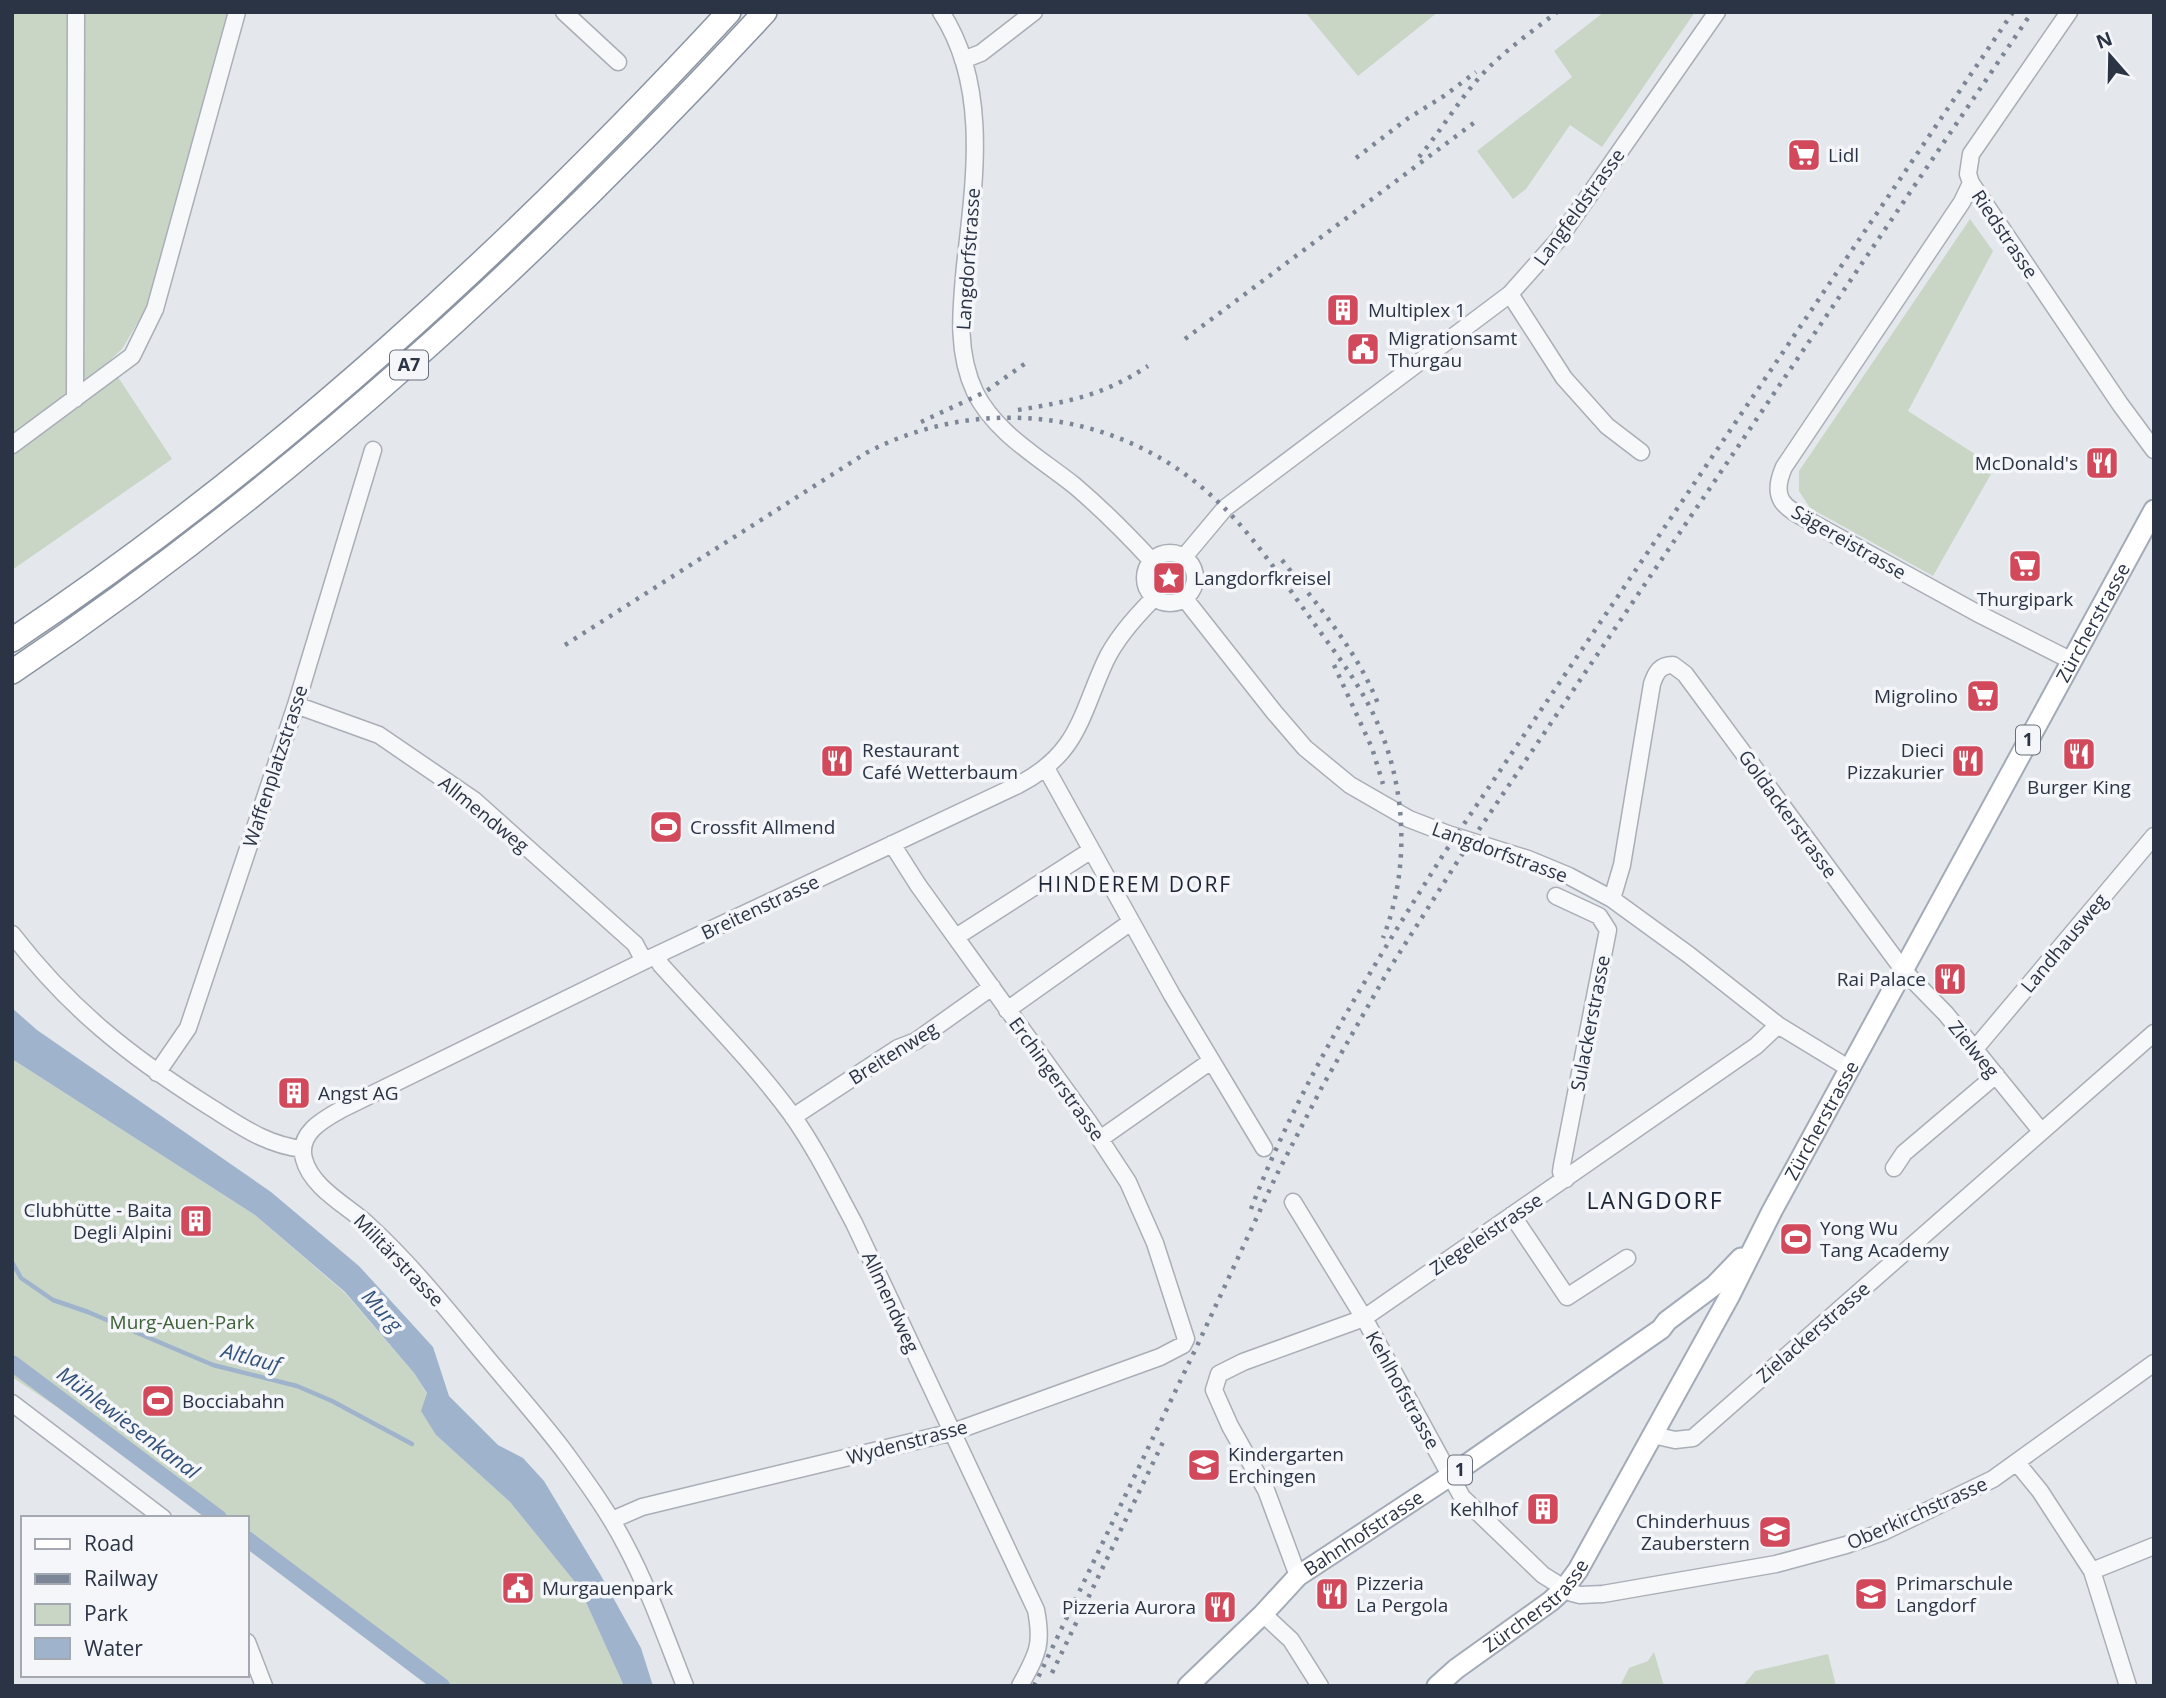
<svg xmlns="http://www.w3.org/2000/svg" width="2166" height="1698" viewBox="0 0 2166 1698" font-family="'Open Sans',sans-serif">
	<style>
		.green { fill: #c9d6c5 }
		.water { fill: #9fb4cc }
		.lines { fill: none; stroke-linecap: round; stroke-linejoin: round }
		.stream { stroke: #9fb4cc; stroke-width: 4.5 }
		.canal { stroke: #9fb4cc; stroke-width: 16 }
		.minor-casing { stroke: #a9aeb7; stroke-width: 19 }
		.major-casing { stroke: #a3abb8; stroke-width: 23 }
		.highway-casing { stroke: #8b94a3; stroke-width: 26 }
		.minor { stroke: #f7f8fa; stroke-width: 16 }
		.major { stroke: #fff; stroke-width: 19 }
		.highway { stroke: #fff; stroke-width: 23 }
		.rail { stroke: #7d8696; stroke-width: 4.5; stroke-dasharray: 3.5 7; stroke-linecap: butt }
		.labels { text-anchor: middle; stroke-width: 7; stroke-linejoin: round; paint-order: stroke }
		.shield { fill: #f4f6f9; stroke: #676e7b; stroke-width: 2 }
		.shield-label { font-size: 18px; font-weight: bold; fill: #2b3445 }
		.poi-label { font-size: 19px; fill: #2b3445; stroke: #f4f6f9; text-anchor: start }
		.street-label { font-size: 19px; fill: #2b3445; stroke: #f4f6f9 }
		.park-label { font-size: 19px; fill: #3f6138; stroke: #f4f6f9 }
		.neighbourhood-label { font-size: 21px; letter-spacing: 2px; fill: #1d2536; stroke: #f4f6f9 }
		.water-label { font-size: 21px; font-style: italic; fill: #34527a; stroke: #f4f6f9 }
		.quarter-label { font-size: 23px; letter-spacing: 2px; fill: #1d2536; stroke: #f4f6f9 }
	</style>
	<rect width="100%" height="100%" fill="#e4e7ec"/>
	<!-- green -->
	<path class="green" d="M12 12H228L147 307 122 349 108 362 172 459 12 570Z
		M1305 12H1438L1358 76Z
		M1604 12H1695L1602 147 1570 125 1526 189 1513 199 1477 151 1572 77 1554 51Z
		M1970 219 1993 251 1908 411 1995 467 1933 576 1810 508 1799 491V471Z
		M12 1059 255 1215 345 1293 414 1373 427 1394 436 1435 510 1502 579 1587 624 1686H440L247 1536V1518H223L12 1377Z
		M1654 1652 1664 1686H1620L1629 1668 1648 1661Z
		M1828 1654 1836 1686H1743L1755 1671Z"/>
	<!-- water -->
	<path class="water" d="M12 1008 37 1030 271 1192 359 1266 433 1347 449 1396 498 1445 523 1458 544 1481 600 1574 641 1648 653 1686H624L579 1587 510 1502 436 1435 421 1411 427 1393 414 1373 345 1292 255 1215 12 1059Z"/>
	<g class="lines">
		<!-- stream -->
		<path class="stream" d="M12 1262 21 1278 53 1300 88 1312 213 1365 297 1386 332 1401 412 1444"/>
		<!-- canal -->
		<path class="canal" d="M12 1363 219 1518
			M247 1539 442 1686"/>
		<defs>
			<path id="minor" d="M564 12 618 62
				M941 12C990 87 974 183 965 266 961 309 956 352 975 392 995 433 1040 458 1075 486 1102 509 1127 534 1151 560
				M2069 12 1971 154 1968 174 1971 183 2120 404 2154 450
				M963 60 981 53 1034 12
				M1971 183 1962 202 1784 467C1769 501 1786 508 1813 523L1977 613 2072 661
				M1510 294 1564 378 1607 426 1641 452
				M75 399 76 12
				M12 445 132 356 155 309 237 12
				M1145 578a25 25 0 1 1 50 0a25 25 0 1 1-50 0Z
				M1184 557 1225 508 1510 294 1558 240 1717 12
				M1185 599 1274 712 1305 748 1350 785 1409 819 1448 834 1528 859 1569 876 1612 899 1689 955 1778 1025 1850 1069
				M296 705 379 735 474 800 635 944 644 961
				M1046 768 1172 995 1264 1148
				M1556 896 1599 916 1608 930 1562 1165 1561 1172 1566 1179
				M1612 899 1622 865 1652 684C1656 672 1660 665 1673 665L1685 674 1904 971 1946 1014 2041 1131
				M12 934C69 1008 128 1055 207 1105 238 1124 265 1145 303 1149
				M956 937 1090 851
				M656 956 661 965C705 1014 753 1062 792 1115 816 1149 834 1186 854 1223L1036 1610C1043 1646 1037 1654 1020 1686
				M1007 1010 1131 922
				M1974 1050 2154 836
				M157 1073 188 1028 296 705 373 450
				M793 1117 898 1048 916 1041 992 987
				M1100 1139 1211 1061
				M1894 1168 1904 1153 1996 1075
				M1293 1202 1364 1318 1462 1497 1543 1575 1572 1593 1580 1595 1603 1594 1776 1564 1846 1545 1883 1532 1993 1479 2154 1363
				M1512 1215 1567 1297 1627 1258
				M12 1403 163 1518
				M1653 1435 1675 1440 1693 1438 2154 1033
				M2017 1463 2040 1491 2092 1571 2128 1686
				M612 1520 642 1507 953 1432 1160 1357 1183 1345 1186 1339 1155 1243 1128 1182 1088 1121 918 885 892 844
				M2092 1571 2154 1546
				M1298 1576 1266 1490 1230 1426 1214 1390 1219 1374 1243 1362 1364 1318 1756 1046 1778 1025
				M1263 1614 1291 1640 1320 1686
				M247 1642 264 1686
				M685 1686C666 1638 649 1589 625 1544 609 1513 588 1484 567 1455 541 1420 511 1387 483 1353 446 1308 409 1262 366 1223 346 1205 311 1187 304 1159 297 1133 324 1119 342 1109L644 961 1018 785C1078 754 1080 717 1105 662 1116 638 1135 617 1154 598"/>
			<g id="major">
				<path id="s1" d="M1188 1686 1263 1614 1298 1576 1450 1476 1661 1329 1667 1321 1715 1285 1741 1258"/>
				<path id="s2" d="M1437 1686 1456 1669 1551 1601 1564 1589 1578 1570 1729 1297 1772 1211 2154 510"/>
			</g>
			<path id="highway" d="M12 640C277 463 513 245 729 12
				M12 672C291 485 538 258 765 12"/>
		</defs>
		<!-- minor casing -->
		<use href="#minor" class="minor-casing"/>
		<!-- major casing -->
		<use href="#major" class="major-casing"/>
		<!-- highway casing -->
		<use href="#highway" class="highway-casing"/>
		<!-- minor -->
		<use href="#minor" class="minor"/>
		<!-- major -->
		<use href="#major" class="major"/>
		<!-- highway -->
		<use href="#highway" class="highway"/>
		<!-- rail -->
		<path class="rail" d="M1419 157C1440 132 1457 103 1478 79 1501 53 1530 33 1557 12
			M1356 158 1407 119 1444 96 1476 72
			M1185 339 1479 119
			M1018 410C1071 401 1102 396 1148 366
			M921 422 985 392 1030 360
			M1282 560C1319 607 1357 650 1379 706
			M565 645 866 453C980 393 1121 410 1215 499 1252 533 1281 578 1311 619 1328 643 1347 667 1362 693 1405 765 1414 859 1383 938
			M1334 665 1372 748 1383 784
			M1251 1209C1299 1084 1372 968 1443 855L2013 12
			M1052 1673 1164 1440
			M1034 1686 1197 1346 1276 1176 1322 1087 1388 971 1459 859 2032 12"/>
	</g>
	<!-- icons -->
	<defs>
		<symbol id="supermarket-square" viewBox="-11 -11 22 22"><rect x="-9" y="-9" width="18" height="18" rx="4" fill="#d1495b" stroke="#f4f6f9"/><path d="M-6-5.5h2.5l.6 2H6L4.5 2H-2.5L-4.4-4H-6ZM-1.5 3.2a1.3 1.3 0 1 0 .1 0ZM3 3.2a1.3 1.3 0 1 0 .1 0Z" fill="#fff"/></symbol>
		<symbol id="building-square" viewBox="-11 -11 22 22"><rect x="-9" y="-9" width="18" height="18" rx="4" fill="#d1495b" stroke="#f4f6f9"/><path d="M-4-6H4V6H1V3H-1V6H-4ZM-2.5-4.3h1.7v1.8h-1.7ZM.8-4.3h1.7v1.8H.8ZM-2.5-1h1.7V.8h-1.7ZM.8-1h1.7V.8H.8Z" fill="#fff"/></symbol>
		<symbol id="civic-square" viewBox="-11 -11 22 22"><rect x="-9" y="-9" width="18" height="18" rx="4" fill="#d1495b" stroke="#f4f6f9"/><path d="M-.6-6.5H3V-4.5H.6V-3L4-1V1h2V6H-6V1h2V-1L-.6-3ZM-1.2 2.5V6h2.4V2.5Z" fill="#fff"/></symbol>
		<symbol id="restaurant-square" viewBox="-11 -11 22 22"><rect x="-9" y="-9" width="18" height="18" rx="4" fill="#d1495b" stroke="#f4f6f9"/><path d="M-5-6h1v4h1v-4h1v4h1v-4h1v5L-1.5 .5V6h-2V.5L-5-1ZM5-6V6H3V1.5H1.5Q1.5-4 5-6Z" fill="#fff"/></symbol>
		<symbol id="sight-square" viewBox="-11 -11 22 22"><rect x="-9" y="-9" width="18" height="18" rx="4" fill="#d1495b" stroke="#f4f6f9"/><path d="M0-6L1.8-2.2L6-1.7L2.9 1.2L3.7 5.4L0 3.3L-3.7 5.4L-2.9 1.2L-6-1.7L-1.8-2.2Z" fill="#fff"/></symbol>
		<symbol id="stadium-square" viewBox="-11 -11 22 22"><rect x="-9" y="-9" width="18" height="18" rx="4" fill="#d1495b" stroke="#f4f6f9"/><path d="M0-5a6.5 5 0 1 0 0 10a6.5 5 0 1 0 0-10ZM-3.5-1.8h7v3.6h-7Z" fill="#fff"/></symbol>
		<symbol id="school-square" viewBox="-11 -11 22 22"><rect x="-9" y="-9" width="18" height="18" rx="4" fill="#d1495b" stroke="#f4f6f9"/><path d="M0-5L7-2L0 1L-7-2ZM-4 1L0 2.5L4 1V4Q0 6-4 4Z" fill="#fff"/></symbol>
	</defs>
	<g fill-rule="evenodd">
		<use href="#supermarket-square" x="1785" y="136" width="38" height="38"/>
		<use href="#building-square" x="1324" y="291" width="38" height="38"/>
		<use href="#civic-square" x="1344" y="330" width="38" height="38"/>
		<use href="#restaurant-square" x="2083" y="444" width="38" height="38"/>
		<use href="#supermarket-square" x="2006" y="547" width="38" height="38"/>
		<use href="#sight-square" x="1150" y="559" width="38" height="38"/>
		<use href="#supermarket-square" x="1964" y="677" width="38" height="38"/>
		<use href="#restaurant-square" x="2060" y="735" width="38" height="38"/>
		<use href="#restaurant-square" x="818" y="742" width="38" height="38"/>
		<use href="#restaurant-square" x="1949" y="742" width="38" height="38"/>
		<use href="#stadium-square" x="647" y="808" width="38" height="38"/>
		<use href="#restaurant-square" x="1931" y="960" width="38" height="38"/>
		<use href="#building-square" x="275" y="1074" width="38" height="38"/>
		<use href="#building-square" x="177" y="1202" width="38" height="38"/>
		<use href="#stadium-square" x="1777" y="1220" width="38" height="38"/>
		<use href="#stadium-square" x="139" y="1382" width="38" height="38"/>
		<use href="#school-square" x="1185" y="1446" width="38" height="38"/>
		<use href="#building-square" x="1524" y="1490" width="38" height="38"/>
		<use href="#school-square" x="1756" y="1513" width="38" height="38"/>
		<use href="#civic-square" x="499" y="1569" width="38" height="38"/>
		<use href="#restaurant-square" x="1313" y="1575" width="38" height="38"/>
		<use href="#school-square" x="1852" y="1575" width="38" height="38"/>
		<use href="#restaurant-square" x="1201" y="1588" width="38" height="38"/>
	</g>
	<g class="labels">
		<!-- shield labels -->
		<g class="shield">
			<rect x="390" y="350.5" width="38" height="29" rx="5"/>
			<rect x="2016" y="725.5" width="24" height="29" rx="5"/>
			<rect x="1448" y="1455.5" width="24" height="29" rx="5"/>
		</g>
		<g class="shield-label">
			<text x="409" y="371">A7</text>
			<text x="2028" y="746">1</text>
			<text x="1460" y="1476">1</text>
		</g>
		<!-- poi labels -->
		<g class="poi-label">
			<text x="1828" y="162">Lidl</text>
			<text x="1368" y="317">Multiplex 1</text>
			<text x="1388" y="345">Migrationsamt<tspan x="1388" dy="22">Thurgau</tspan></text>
			<text x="2078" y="470" text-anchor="end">McDonald's</text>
			<text x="1194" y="585">Langdorfkreisel</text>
			<text x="2025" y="606" text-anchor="middle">Thurgipark</text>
			<text x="1958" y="703" text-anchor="end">Migrolino</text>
			<text x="862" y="757">Restaurant<tspan x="862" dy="22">Café Wetterbaum</tspan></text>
			<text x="1944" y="757" text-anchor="end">Dieci<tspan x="1944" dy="22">Pizzakurier</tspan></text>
			<text x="2079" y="794" text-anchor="middle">Burger King</text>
			<text x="690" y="834">Crossfit Allmend</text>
			<text x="1926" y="986" text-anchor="end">Rai Palace</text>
			<text x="318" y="1100">Angst AG</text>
			<text x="172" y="1217" text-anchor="end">Clubhütte - Baita<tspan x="172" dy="22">Degli Alpini</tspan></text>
			<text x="1820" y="1235">Yong Wu<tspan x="1820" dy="22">Tang Academy</tspan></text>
			<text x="182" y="1408">Bocciabahn</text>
			<text x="1228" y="1461">Kindergarten<tspan x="1228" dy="22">Erchingen</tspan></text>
			<text x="1518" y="1516" text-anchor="end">Kehlhof</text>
			<text x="1750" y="1528" text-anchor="end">Chinderhuus<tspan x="1750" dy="22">Zauberstern</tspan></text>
			<text x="1356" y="1590">Pizzeria<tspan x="1356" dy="22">La Pergola</tspan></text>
			<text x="1896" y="1590">Primarschule<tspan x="1896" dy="22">Langdorf</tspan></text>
			<text x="542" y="1595">Murgauenpark</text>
			<text x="1196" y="1614" text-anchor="end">Pizzeria Aurora</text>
		</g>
		<!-- street labels -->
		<g class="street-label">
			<text transform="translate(1579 207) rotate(-54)" y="7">Langfeldstrasse</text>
			<text transform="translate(2005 234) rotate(56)" y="7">Riedstrasse</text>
			<text transform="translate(968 259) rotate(-86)" y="7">Langdorfstrasse</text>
			<text transform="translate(1849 542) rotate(30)" y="7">Sägereistrasse</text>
			<text dy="7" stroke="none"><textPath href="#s2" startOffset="1262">Zürcherstrasse</textPath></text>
			<text transform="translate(275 766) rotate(-72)" y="7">Waffenplatzstrasse</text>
			<text transform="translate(484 814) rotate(39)" y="7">Allmendweg</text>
			<text transform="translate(1788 814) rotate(54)" y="7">Goldackerstrasse</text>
			<text transform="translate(1500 852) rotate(20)" y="7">Langdorfstrasse</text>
			<text transform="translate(760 907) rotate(-25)" y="7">Breitenstrasse</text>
			<text transform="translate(2064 943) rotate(-50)" y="7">Landhausweg</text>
			<text transform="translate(1590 1023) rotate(-79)" y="7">Sulackerstrasse</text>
			<text transform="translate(1974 1049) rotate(51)" y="7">Zielweg</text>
			<text transform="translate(893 1053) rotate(-32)" y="7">Breitenweg</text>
			<text transform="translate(1057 1079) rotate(54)" y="7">Erchingerstrasse</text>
			<text dy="7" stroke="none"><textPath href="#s2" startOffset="695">Zürcherstrasse</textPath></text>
			<text transform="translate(1486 1234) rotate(-34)" y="7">Ziegeleistrasse</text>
			<text transform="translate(399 1260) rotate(46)" y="7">Militärstrasse</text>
			<text transform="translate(891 1302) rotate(65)" y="7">Allmendweg</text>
			<text transform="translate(1813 1332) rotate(-41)" y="7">Zielackerstrasse</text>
			<text transform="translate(1403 1390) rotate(61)" y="7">Kehlhofstrasse</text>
			<text transform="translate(907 1442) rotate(-15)" y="7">Wydenstrasse</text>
			<text transform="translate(1917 1513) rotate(-24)" y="7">Oberkirchstrasse</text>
			<text dy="7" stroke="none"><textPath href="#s1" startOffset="234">Bahnhofstrasse</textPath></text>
			<text dy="7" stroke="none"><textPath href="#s2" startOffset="128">Zürcherstrasse</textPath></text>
		</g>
		<!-- park labels -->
		<g class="park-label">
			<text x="182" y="1329">Murg-Auen-Park</text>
		</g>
		<!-- neighbourhood labels -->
		<g class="neighbourhood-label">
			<text x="1135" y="892">HINDEREM DORF</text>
		</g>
		<!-- water labels -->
		<g class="water-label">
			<text transform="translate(382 1311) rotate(48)" y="7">Murg</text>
			<text transform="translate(251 1358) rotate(15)" y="7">Altlauf</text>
			<text transform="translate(128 1423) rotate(37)" y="7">Mühlewiesenkanal</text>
		</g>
		<!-- quarter labels -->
		<g class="quarter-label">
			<text x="1655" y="1209">LANGDORF</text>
		</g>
	</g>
	<!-- border -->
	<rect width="2166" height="1698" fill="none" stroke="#2b3445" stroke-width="28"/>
	<!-- legend -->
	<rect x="21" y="1516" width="228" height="161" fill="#f4f6f9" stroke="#a4a8b1" stroke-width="2"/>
	<rect x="35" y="1539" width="35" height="10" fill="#ffffff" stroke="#a4a8b1" stroke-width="2"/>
	<text x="84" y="1551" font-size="21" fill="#2b3445">Road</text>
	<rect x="35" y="1574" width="35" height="10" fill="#7d8696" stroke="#a4a8b1" stroke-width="2"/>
	<text x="84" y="1586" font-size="21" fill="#2b3445">Railway</text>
	<rect x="35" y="1604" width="35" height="21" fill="#c9d6c5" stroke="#a4a8b1" stroke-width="2"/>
	<text x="84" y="1621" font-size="21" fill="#2b3445">Park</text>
	<rect x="35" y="1638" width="35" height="21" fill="#9fb4cc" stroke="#a4a8b1" stroke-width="2"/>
	<text x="84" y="1656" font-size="21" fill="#2b3445">Water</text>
	<!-- north arrow -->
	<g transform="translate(2110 56) rotate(340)" stroke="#f4f6f9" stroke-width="5" paint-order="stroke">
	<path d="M0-5L12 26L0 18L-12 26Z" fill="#2b3445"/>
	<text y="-10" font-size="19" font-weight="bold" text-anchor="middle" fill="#2b3445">N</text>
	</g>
</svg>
